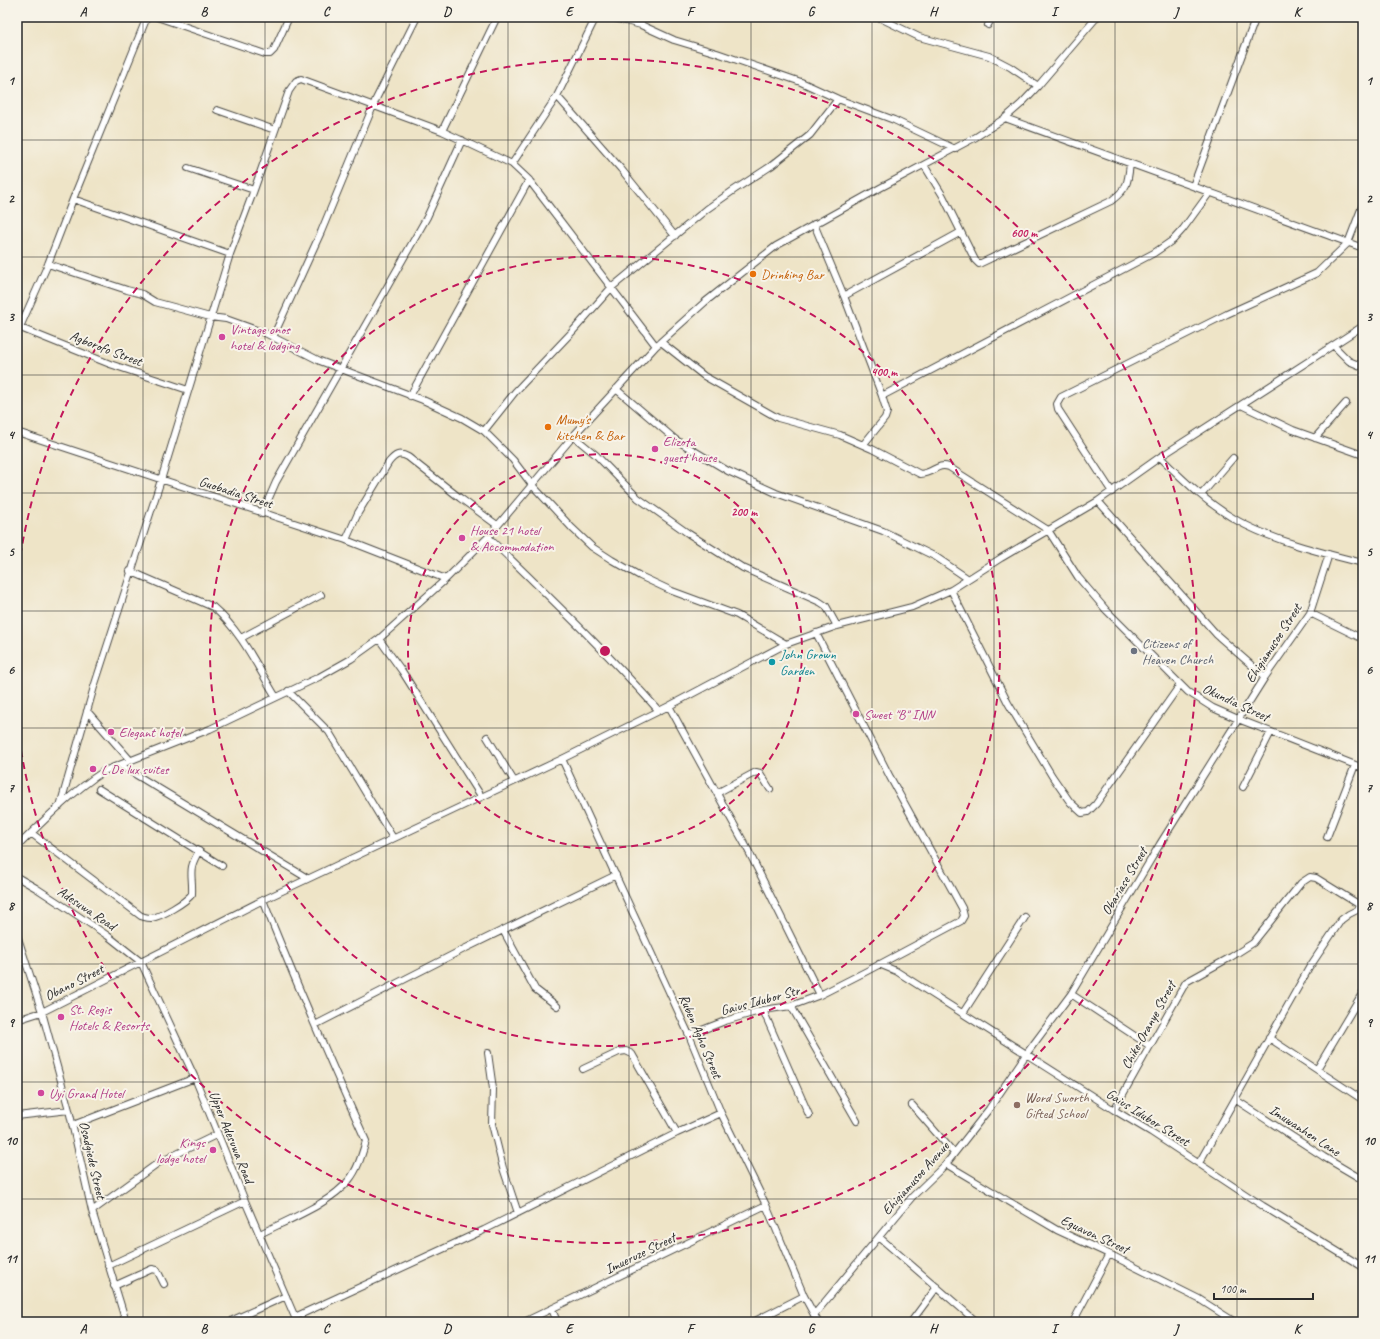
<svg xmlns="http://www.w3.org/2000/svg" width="1380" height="1339" viewBox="0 0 1380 1339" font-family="Caveat,sans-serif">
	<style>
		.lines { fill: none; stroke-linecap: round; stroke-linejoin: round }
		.minor-casing { stroke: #484742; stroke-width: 8 }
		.minor { stroke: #fff; stroke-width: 6 }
		.grid { fill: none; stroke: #2b2b2b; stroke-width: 1; stroke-opacity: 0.55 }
		.ring { fill: none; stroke: #c2185b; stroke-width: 2; stroke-dasharray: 7 5 }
		.food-dot { fill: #e8710a; stroke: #f7f3e8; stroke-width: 1.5 }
		.hotel-dot { fill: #d1479c; stroke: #f7f3e8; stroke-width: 1.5 }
		.worship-dot { fill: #6b7280; stroke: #f7f3e8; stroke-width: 1.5 }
		.culture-dot { fill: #0f9aa8; stroke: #f7f3e8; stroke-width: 1.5 }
		.education-dot { fill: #8d6e63; stroke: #f7f3e8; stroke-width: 1.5 }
		.labels { text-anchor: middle; stroke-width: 4; stroke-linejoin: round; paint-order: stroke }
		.food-label { font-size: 14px; fill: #c56008; stroke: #f7f3e8; text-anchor: start }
		.hotel-label { font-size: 14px; fill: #b23c85; stroke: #f7f3e8; text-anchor: start }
		.street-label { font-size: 14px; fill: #2b2b2b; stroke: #f7f3e8 }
		.worship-label { font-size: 14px; fill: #5b616d; stroke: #f7f3e8; text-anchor: start }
		.culture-label { font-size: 14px; fill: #0d838f; stroke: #f7f3e8; text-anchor: start }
		.education-label { font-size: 14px; fill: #785e54; stroke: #f7f3e8; text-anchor: start }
		.centre { fill: #c2185b; stroke: #f7f3e8; stroke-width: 2 }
		.ring-label { font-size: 12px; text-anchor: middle; font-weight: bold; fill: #c2185b; stroke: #f7f3e8; stroke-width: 4; stroke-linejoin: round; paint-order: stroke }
		.neatline { fill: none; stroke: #2b2b2b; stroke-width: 1.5 }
		.grid-label { font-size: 13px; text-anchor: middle; font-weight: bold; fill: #2b2b2b }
	</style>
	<rect width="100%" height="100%" fill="#f7f3e8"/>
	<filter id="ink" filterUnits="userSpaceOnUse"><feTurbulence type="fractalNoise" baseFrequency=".025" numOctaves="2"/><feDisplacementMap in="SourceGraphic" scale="8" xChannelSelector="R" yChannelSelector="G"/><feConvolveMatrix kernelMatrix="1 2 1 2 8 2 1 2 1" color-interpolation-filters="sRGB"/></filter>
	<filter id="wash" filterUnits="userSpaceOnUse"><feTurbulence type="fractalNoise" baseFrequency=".012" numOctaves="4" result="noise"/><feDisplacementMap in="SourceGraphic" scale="16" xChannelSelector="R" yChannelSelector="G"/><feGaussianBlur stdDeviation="0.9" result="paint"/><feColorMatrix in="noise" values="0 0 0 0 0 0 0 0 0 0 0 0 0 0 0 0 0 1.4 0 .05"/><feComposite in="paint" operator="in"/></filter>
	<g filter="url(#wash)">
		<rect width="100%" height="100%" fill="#eee4c7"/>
	</g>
	<g filter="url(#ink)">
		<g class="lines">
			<defs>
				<path id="minor" d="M157 17 265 54H270L274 50 289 17
					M610 17 641 25 674 40 717 53 801 82 838 99 894 120 955 149
					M878 17 919 37 989 56 1010 67 1038 86
					M988 25 992 17
					M557 96 621 169 675 236
					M217 110 275 130
					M1005 118 1363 248
					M442 131 497 17
					M512 164 557 96 596 17
					M924 165 943 196 975 260 979 264 1111 201C1128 188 1128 183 1130 163
					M188 168 254 190
					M1193 186 1256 17
					M73 199 230 254
					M814 224 844 296 882 396 887 412 885 418 863 445
					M48 264 127 290 142 294 155 302 210 317 226 319 265 333 320 361 423 400 462 418 484 431 513 460 532 485 572 528 592 547 612 560 640 576 672 591 737 615 786 644
					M844 296 961 232
					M18 327 110 364 188 390
					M20 327 48 264 73 199 147 17
					M273 337 321 232 376 99 417 17
					M661 342 704 376 778 418 840 435 872 449 920 474C934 473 937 463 949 467L1048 530 1078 577 1106 610 1188 692 1213 708 1238 719 1363 768
					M1334 346 1349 361 1363 367
					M616 389 676 440 728 471 776 493 883 531 936 557 967 578
					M410 396 529 180
					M882 396 1154 253 1173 240 1183 229 1210 192
					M1241 405 1293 430 1363 455
					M484 431 515 392 572 332 611 288 707 209 734 190 771 166 810 135 838 99
					M17 432 346 540 446 579
					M573 436 596 455 638 498 689 534 743 568 820 602 826 606 837 626
					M1315 438 1346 403
					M1160 457C1183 480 1209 505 1238 521 1274 541 1323 553 1363 563
					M1112 492 1058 409 1057 404 1061 397 1227 314 1317 273 1348 243 1363 204
					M1201 495 1233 458
					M1098 501 1217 635 1265 677
					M262 514 276 482 427 217 462 140
					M488 537C546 594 605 650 659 711
					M346 540 358 513 389 462C395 455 399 452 408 457L460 498 497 525
					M130 571 213 607C241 631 257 666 276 697
					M951 590 1008 703 1052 776 1070 802 1082 813 1088 812 1096 804 1180 685
					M1310 613 1363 639
					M241 638 321 595
					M379 639 402 671 481 796
					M288 691 329 732 393 838
					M669 706 748 850 820 995
					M87 711 130 760
					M487 737 514 781
					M562 759 689 1035 721 1113 766 1205 804 1296 818 1322
					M120 765 307 878
					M1243 787 1271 732
					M99 789 222 866
					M717 793 756 772 760 773 770 789
					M60 806 94 687 161 480 230 254 254 190 289 91 296 81 301 79 442 131 512 164 529 180 656 346
					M31 833 141 916C145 917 147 918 151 918 161 917 186 902 192 894 193 873 187 871 199 851
					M1327 837 1355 765
					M17 847C44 820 72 792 104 771L210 729 319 677 351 659 379 639 446 579 488 537 575 434 656 346 705 302 776 246 880 188 976 137 1005 118 1021 104 1038 86 1097 17
					M17 877 36 888 71 911 108 936 141 962 195 1078 245 1201 297 1322
					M503 930 535 989 557 1006
					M17 935 42 1012 69 1110 92 1211 126 1322
					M879 964 896 971 1114 1110 1151 1132 1263 1206 1363 1267
					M1071 994 1150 1046
					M791 1006 857 1121
					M763 1010 809 1115
					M963 1013 1025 917
					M17 1020 42 1012 263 900 562 759 669 706 786 644 837 626 912 607 951 590 1001 558 1098 501 1160 457 1363 326
					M315 1025 462 950 616 875
					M689 1035 725 1021 763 1010 791 1006 820 995 867 971 961 921 964 916 962 908 890 777 816 633
					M1269 1038 1363 1100
					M488 1053 493 1089 492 1124 503 1168 518 1213
					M583 1069 619 1052 626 1051 632 1054 677 1133
					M1317 1069 1363 992
					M1236 1100 1324 1157 1363 1180
					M912 1105 954 1153
					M1114 1110 1186 982 1231 957 1253 943 1301 883 1310 877 1316 878 1363 907
					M17 1116 69 1110
					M73 1125 195 1078
					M1199 1163 1309 968 1341 920 1349 914 1363 907
					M946 1164 1057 1230 1109 1254 1199 1299 1235 1322
					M92 1211 158 1163 218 1134
					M260 1234C287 1220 330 1204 349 1180 358 1169 362 1154 366 1141 330 1061 295 981 263 900
					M879 1237 977 1322
					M108 1266 245 1201
					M114 1286 152 1269 157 1270 164 1284
					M552 1309 557 1322
					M814 1315 912 1197 946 1164 989 1109 1027 1053 1071 994 1160 844 1265 677 1310 613 1329 554
					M295 1317 484 1230 677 1133 721 1113
					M232 1322 233 1320 286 1296
					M524 1322 766 1205
					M753 1322 804 1296
					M911 1322 937 1287
					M1073 1322 1109 1254"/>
			</defs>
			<!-- minor casing -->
			<use href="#minor" class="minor-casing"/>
			<!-- minor -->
			<use href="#minor" class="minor"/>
		</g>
	</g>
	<!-- grid -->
	<path class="grid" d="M143 17V1322M265 17V1322M386 17V1322M508 17V1322M629 17V1322M751 17V1322M872 17V1322M994 17V1322M1115 17V1322M1237 17V1322M17 140H1363M17 257H1363M17 375H1363M17 493H1363M17 611H1363M17 728H1363M17 846H1363M17 964H1363M17 1082H1363M17 1199H1363"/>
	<!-- distance rings -->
	<g class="ring">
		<circle cx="605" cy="651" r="197"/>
		<circle cx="605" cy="651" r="395"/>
		<path d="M17 579A592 592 0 1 1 17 723"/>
	</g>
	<!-- markers -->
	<g class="food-dot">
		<circle cx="753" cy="274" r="4"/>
		<circle cx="548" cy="427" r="4"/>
	</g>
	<g class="hotel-dot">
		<circle cx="222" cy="337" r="4"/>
		<circle cx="655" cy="449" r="4"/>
		<circle cx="462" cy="538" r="4"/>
		<circle cx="856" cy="714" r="4"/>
		<circle cx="111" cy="732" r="4"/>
		<circle cx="93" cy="769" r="4"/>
		<circle cx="61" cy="1017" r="4"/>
		<circle cx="41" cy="1093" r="4"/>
		<circle cx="213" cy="1150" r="4"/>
	</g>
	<circle class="worship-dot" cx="1134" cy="651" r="4"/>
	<circle class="culture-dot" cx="772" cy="662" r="4"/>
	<circle class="education-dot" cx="1017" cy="1105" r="4"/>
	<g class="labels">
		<!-- food labels -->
		<g class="food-label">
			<text x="761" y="279">Drinking Bar</text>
			<text x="556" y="424">Mumy's<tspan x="556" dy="16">kitchen &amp; Bar</tspan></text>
		</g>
		<!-- hotel labels -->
		<g class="hotel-label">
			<text x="230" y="334">Vintage onos<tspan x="230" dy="16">hotel &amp; lodging</tspan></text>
			<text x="663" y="446">Elizota<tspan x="663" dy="16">guest house</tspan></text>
			<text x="470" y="535">House 21 hotel<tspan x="470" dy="16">&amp; Accommodation</tspan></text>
			<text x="864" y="719">Sweet "B" INN</text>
			<text x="119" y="737">Elegant hotel</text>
			<text x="101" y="774">L De lux suites</text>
			<text x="69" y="1014">St. Regis<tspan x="69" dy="16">Hotels &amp; Resorts</tspan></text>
			<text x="49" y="1098">Uyi Grand Hotel</text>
			<text x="205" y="1147" text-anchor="end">Kings<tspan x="205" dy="16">lodge hotel</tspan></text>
		</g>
		<!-- street labels -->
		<g class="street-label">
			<text transform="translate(106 348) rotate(21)" y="5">Agborofo Street</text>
			<text transform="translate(236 492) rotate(18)" y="5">Guobadia Street</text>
			<text transform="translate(1273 643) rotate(-57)" y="5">Ehigiamusoe Street</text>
			<text transform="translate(1236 702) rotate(25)" y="5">Okundia Street</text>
			<text transform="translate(1124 881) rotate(-59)" y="5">Obariase Street</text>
			<text transform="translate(87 908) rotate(34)" y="5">Adesuwa Road</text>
			<text transform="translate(74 982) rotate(-27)" y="5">Obano Street</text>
			<text transform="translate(760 1000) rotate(-15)" y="5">Gaius Idubor Str</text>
			<text transform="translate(1148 1025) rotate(-61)" y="5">Chike-Oranye Street</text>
			<text transform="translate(701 1036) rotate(67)" y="5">Ruben Agho Street</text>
			<text transform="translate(1148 1117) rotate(32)" y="5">Gaius Idubor Street</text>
			<text transform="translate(1305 1130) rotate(33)" y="5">Imuwanhen Lane</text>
			<text transform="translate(232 1137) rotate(68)" y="5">Upper Adesuwa Road</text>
			<text transform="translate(93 1160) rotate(77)" y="5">Osadgiede Street</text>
			<text transform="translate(915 1178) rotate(-48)" y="5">Ehigiamusoe Avenue</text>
			<text transform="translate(1095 1234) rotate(25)" y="5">Eguavon Street</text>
			<text transform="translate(640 1253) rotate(-26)" y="5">Imueruze Street</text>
		</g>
		<!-- worship labels -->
		<g class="worship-label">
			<text x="1142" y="648">Citizens of<tspan x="1142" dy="16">Heaven Church</tspan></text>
		</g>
		<!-- culture labels -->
		<g class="culture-label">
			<text x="780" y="659">John Grown<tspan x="780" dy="16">Garden</tspan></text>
		</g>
		<!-- education labels -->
		<g class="education-label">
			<text x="1025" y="1102">Word Sworth<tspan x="1025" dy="16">Gifted School</tspan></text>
		</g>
	</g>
	<circle cx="605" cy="651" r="6" class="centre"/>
	<g class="ring-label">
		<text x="1024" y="237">600 m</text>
		<text x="884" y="376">400 m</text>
		<text x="744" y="516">200 m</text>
	</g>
	<!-- margin -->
	<rect width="1380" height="1339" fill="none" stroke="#f7f3e8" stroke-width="44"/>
	<!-- scale -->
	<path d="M1214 1293v6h99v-6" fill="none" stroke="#2b2b2b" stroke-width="2"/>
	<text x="1220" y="1293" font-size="12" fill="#2b2b2b" stroke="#f7f3e8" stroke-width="3" paint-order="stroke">100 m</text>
	<rect x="22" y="22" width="1336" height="1295" class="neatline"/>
	<g class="grid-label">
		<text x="83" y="16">A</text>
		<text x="204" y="16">B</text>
		<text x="326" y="16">C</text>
		<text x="447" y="16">D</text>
		<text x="569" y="16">E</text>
		<text x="690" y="16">F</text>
		<text x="811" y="16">G</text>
		<text x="933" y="16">H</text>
		<text x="1054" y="16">I</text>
		<text x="1176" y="16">J</text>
		<text x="1297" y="16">K</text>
		<text x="11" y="85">1</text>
		<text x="1369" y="85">1</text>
		<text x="11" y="203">2</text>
		<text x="1369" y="203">2</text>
		<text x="11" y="321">3</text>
		<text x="1369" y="321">3</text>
		<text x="11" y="439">4</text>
		<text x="1369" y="439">4</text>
		<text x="11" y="556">5</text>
		<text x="1369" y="556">5</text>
		<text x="11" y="674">6</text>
		<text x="1369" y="674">6</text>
		<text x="11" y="792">7</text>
		<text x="1369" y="792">7</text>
		<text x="11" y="910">8</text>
		<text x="1369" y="910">8</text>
		<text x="11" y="1027">9</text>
		<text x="1369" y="1027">9</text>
		<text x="11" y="1145">10</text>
		<text x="1369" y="1145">10</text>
		<text x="11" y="1263">11</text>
		<text x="1369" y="1263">11</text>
		<text x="83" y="1333">A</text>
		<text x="204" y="1333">B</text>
		<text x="326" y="1333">C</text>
		<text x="447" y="1333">D</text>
		<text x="569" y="1333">E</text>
		<text x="690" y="1333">F</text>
		<text x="811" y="1333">G</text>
		<text x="933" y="1333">H</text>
		<text x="1054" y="1333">I</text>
		<text x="1176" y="1333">J</text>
		<text x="1297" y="1333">K</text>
	</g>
</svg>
